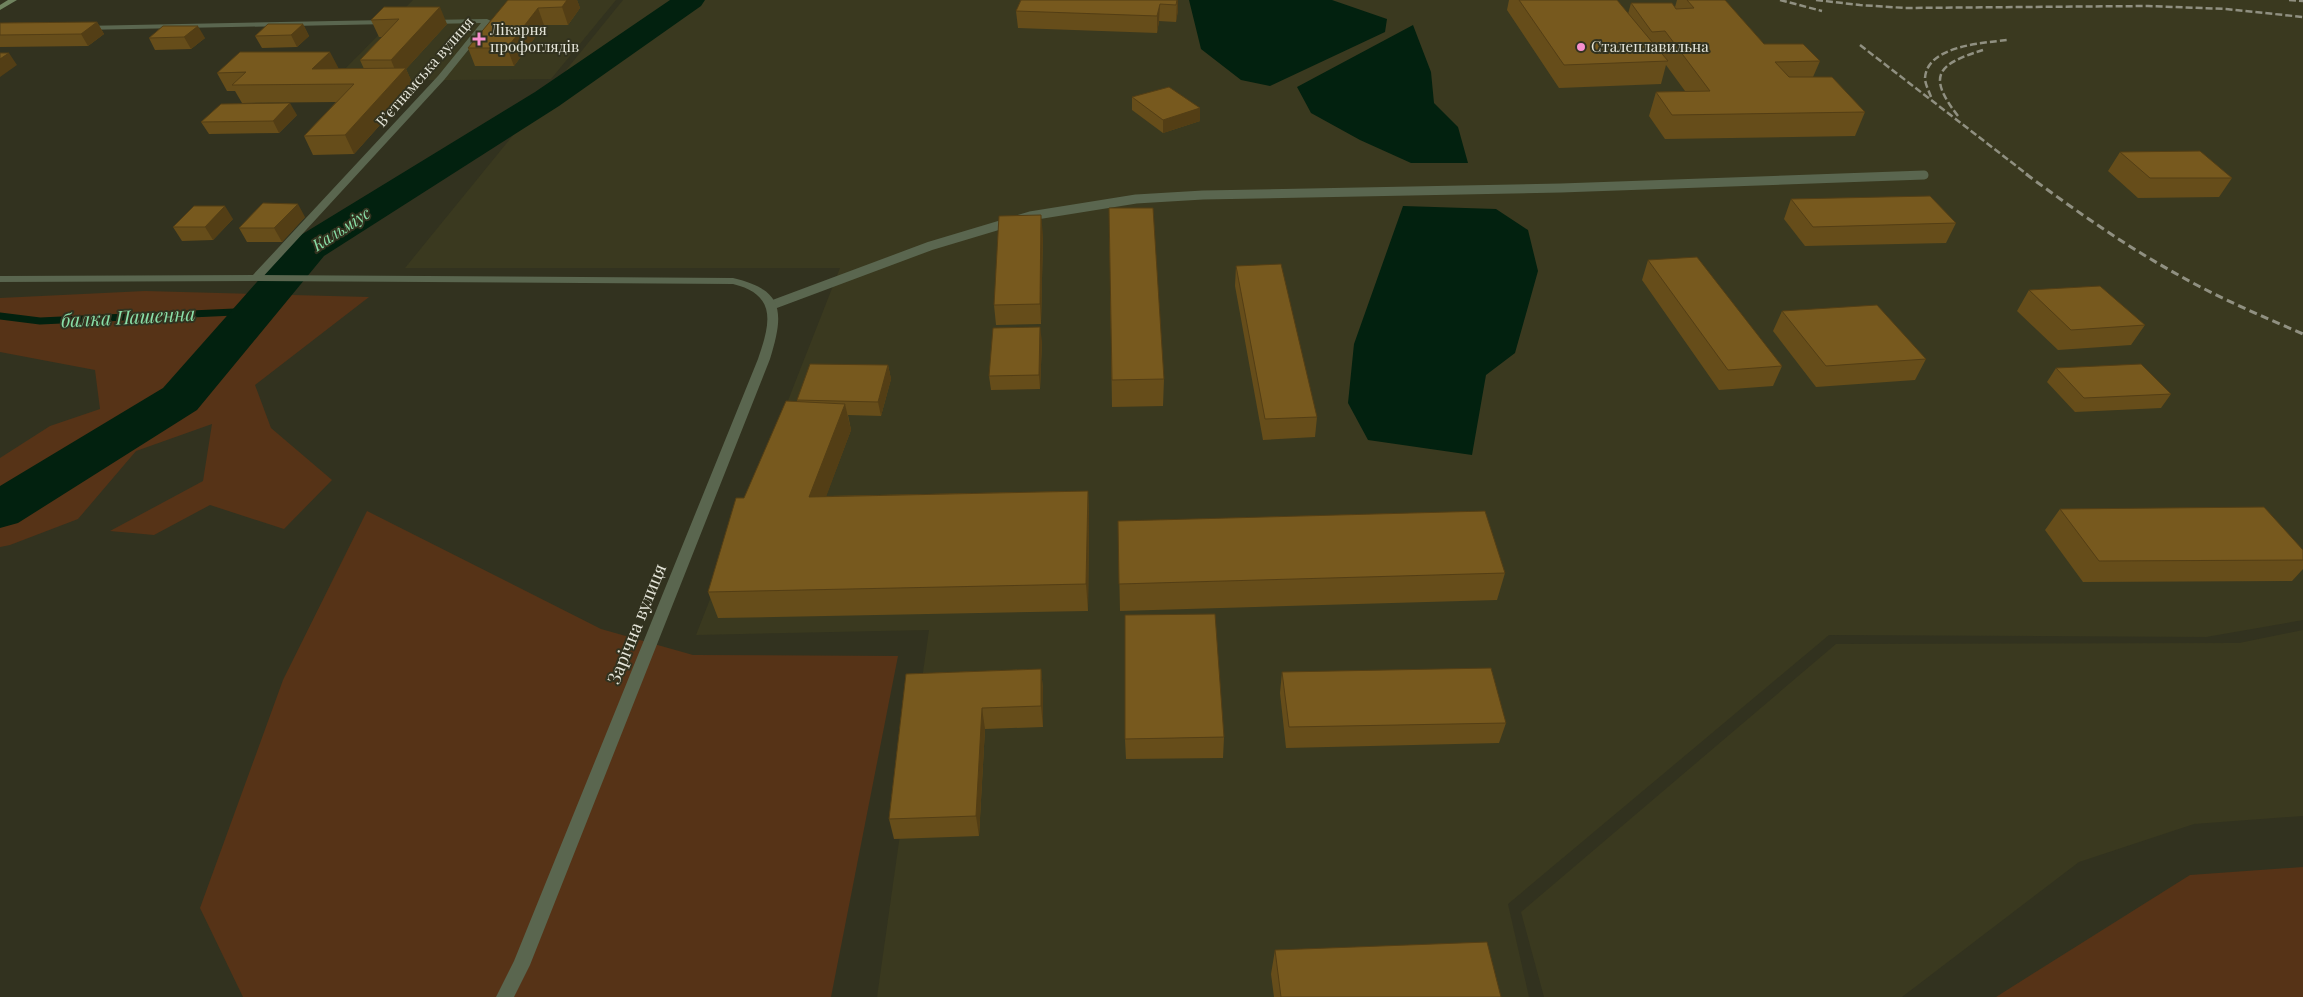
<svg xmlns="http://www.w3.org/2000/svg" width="2303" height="997" viewBox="0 0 2303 997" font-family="'Playfair Display',serif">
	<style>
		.built { fill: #3a391f }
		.green { fill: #563317 }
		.water { fill: #02210f }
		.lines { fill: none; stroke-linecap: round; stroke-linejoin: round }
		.stream { stroke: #02210f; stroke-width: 7 }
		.river { fill: #02210f; fill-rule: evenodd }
		.service-far1 { stroke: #5a664f; stroke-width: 8 }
		.service { stroke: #5a664f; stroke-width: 9 }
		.minor { fill: #5a664f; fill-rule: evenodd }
		.tertiary { fill: #5a664f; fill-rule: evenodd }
		.secondary { fill: #70835f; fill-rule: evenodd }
		.rail-far1 { stroke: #909081; stroke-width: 2.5; stroke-dasharray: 7 3; stroke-linecap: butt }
		.rail { stroke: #909081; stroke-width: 3; stroke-dasharray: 8 4.5; stroke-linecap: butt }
		.wall { fill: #664d1a }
		.shaded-wall { fill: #533e15 }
		.building { fill: #77591e; stroke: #533e15 }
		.poi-dot { fill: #f790ce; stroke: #32321f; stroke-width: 2 }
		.labels { text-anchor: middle; stroke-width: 4; stroke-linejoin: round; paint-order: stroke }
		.far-poi-label { font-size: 15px; fill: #e6e6da; stroke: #32321f; text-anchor: start }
		.far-street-label { font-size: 15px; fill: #e6e6da; stroke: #32321f }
		.far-water-label { font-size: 16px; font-style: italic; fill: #8ae0a9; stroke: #32321f }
		.street-label { font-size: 18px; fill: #e6e6da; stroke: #32321f }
		.water-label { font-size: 19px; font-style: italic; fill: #8ae0a9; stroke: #32321f }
	</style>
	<rect width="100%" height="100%" fill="#32321f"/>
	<!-- built -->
	<path class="built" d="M413 0H616L551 79 333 81Z
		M623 0H2303V620L2206 637 1829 635 1508 904 1529 997H877L929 630 696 635 840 268H405Z
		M2303 630V816L2194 824 2079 862 1902 997H1544L1521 912 1836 644 2239 643Z"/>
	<!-- green -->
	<path class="green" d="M145 291 369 297 255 385 271 428 332 480 284 529 210 505 154 535 110 531 203 481 212 424 136 451 78 519 10 545 0 547V458L50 426 100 409 95 370 0 352V298Z
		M367 511 601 629 693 655 898 656 831 997H243L200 908 283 680Z
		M2303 867V997H1996L2190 875Z"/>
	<!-- water -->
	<path class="water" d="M1189 0H1332L1387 19 1385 32 1270 86 1241 80 1201 49Z
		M1413 25 1431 72 1434 103 1458 127 1468 163H1411L1360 140 1311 113 1297 87Z
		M1403 206 1496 209 1528 230 1538 271 1515 353 1486 375 1472 455 1368 440 1348 403 1354 344Z"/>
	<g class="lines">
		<!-- stream -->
		<path class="stream" d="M0 316 40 321 256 311"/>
		<!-- river -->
		<path class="river" d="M670 0H705L701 6 559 106 324 256 197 410 18 523 0 528V486L163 388 296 238 535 92Z"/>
		<!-- service-far1 -->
		<path class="service-far1" d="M1921 175H1924"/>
		<!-- service -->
		<path class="service" d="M772 305 930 246 1030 216 1136 199 1203 195 1561 188 1924 175"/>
		<!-- minor -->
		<path class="minor" d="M487 19 491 21 490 23 444 80 260 280H252V276L438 76 481 23 430 24H427V20Z
			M387 20H390V24L82 30 78 28 82 26Z"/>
		<!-- tertiary -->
		<path class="tertiary" d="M256 275 733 278C785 290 784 313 770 359L530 965 514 997H496L514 961 758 359C770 324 778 295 733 284L256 281 0 282V276Z"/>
		<!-- secondary -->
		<path class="secondary" d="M8 0H17L0 10V5Z"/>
		<!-- rail-far1 -->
		<path class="rail-far1" d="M1780 0 1822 11
			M1816 0 1860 5 1905 8 2148 6 2226 9 2303 17
			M2289 0 2303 1
			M1860 45 2028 175
			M1931 97C1929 91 1925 84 1925 78 1927 46 1982 43 2007 40
			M1958 116C1926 75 1938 64 1983 50"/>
		<!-- rail -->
		<path class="rail" d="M2026 174C2076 211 2127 247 2182 277 2221 299 2262 316 2303 334"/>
	</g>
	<!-- wall -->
	<path class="wall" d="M508 0H577L580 8 568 25H544L514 66H475L468 48Z
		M1021 0H1178V10L1176 22 1159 21 1157 33 1018 28 1016 11Z
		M1509 0H1617L1628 14 1631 3 1675 7 1677 0H1725L1764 44 1820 61 1813 77 1865 112 1855 136 1665 139 1649 116 1656 92 1685 91 1666 65 1661 84 1559 88 1507 10Z
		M384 7 447 24 406 69 414 87 354 154 313 155 304 136 336 102 242 103 235 91H227L217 73 364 69 360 60 382 37H379L371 20Z
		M97 22 104 34 88 46 0 47V23Z
		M303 24 309 36 297 47 262 48 255 36Z
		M163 26 205 38 191 49 155 50 149 38Z
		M1132 97 1200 121 1163 133 1132 110Z
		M297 115 279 133 209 134 201 122Z
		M2120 152 2232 178 2219 197 2138 198 2108 171Z
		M1791 199 1956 223 1946 243 1805 246 1784 219Z
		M1109 208 1164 379 1163 406 1112 407Z
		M305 217 282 242H247L239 228Z
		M233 219 213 240 182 241 173 227Z
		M1043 235 1041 324 996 325 994 305Z
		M1648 260 1782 366 1773 386 1719 390 1642 280Z
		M1236 266 1317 417 1315 437 1263 440 1235 286Z
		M2029 290 2145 325 2131 345 2058 350 2017 311Z
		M1782 311 1926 359 1915 380 1816 387 1773 331Z
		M1042 341 1040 389 991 390 989 376Z
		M888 365 891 379 881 416 848 415 851 430 826 496 1088 491 1089 518 1088 611 718 618 708 592 744 498 797 402V400Z
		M2056 368 2171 394 2161 408 2075 412 2047 382Z
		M2060 509 2303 550V569L2292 581 2083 582 2045 530Z
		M1118 521 1505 573 1497 600 1120 611Z
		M1041 669 1043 690V727L985 729 979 836 894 839 889 819 906 674Z
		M1282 672 1506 723 1499 743 1286 748 1280 693Z
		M1224 737 1223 758 1126 759 1125 739Z
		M1275 950 1501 997H1274L1271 974Z"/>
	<!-- shaded-wall -->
	<path class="shaded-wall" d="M567 0H577L580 8 568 25 562 7Z
		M1177 0H1178V10L1176 22Z
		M1160 4 1159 21 1157 33V16Z
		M440 7 447 24 406 69 414 87 354 154 345 135 398 77 391 60Z
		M538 8 544 25 514 66 507 48Z
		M97 22 104 34 88 46 81 34Z
		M303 24 309 36 297 47 291 35Z
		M198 26 205 38 191 49 184 37Z
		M330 52 339 69H312Z
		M9 53 17 65 0 77V59Z
		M290 103 297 115 279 133 273 121Z
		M1200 108V121L1163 133V120Z
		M298 204 305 217 282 242 274 228Z
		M225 206 233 219 213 240 205 227Z
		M1041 215 1043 235 1041 324 1040 304Z
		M1040 327 1042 341 1040 389 1039 375Z
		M888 365 891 379 881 416 878 402Z
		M845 404 851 430 816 524 809 497Z
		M1088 491 1089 518 1088 611 1086 584Z
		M1041 669 1043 690V727L1041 706Z
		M982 708 985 729 979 836 976 816Z"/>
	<!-- building -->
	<path class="building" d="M508 0H567L562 7 538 8 507 48H468Z
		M1021 0H1177L1176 5 1160 4 1157 16 1016 11Z
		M1519 0H1617L1668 61 1564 65Z
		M1687 0H1725L1764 44H1803L1820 61 1775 62 1789 77H1832L1865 112 1672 115 1656 92 1710 91 1665 31 1652 32 1631 3H1672L1676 9 1694 8Z
		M384 7H440L391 60H360L399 19 371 20Z
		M97 22 81 34 0 35V23Z
		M268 24H303L291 35 255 36Z
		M163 26H198L184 37 149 38Z
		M240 52H330L312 69 406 68 345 135 304 136 354 84 232 85 246 72 217 73Z
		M0 53H9L0 59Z
		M1169 87 1200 108 1163 120 1132 97Z
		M290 103 273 121 201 122 221 104Z
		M2200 151 2232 178H2150L2120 152Z
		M1930 196 1956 223 1813 227 1791 199Z
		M263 203 298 204 274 228H239Z
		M194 206H225L205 227H173Z
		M1109 208H1153L1164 379 1112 380Z
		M1041 215 1040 304 994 305 999 216Z
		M1697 257 1782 366 1728 370 1648 260Z
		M1281 264 1317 417 1265 419 1236 266Z
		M2100 286 2145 325 2071 330 2029 290Z
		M1877 305 1926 359 1826 366 1782 311Z
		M1040 327 1039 375 989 376 993 328Z
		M810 364 888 365 878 402 797 400Z
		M2141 364 2171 394 2084 398 2056 368Z
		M786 401 845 404 809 497 1088 491 1086 584 708 592 736 498H744Z
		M2264 507 2303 550V560L2099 561 2060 509Z
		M1485 511 1505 573 1119 584 1118 521Z
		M1215 614 1224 737 1125 739V615Z
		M1491 668 1506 723 1289 727 1282 672Z
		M1041 669V706L982 708 976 816 889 819 906 674Z
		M1487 942 1501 997H1281L1275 950Z"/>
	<!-- markers -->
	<g class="poi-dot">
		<path d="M476.5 31.5h5v5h5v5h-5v5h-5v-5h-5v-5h5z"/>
		<circle cx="1581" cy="47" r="5"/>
	</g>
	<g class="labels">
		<!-- far-poi labels -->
		<g class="far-poi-label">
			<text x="490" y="35">Лікарня<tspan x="490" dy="17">профоглядів</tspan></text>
			<text x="1591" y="52">Сталеплавильна</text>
		</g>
		<!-- far-street labels -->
		<g class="far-street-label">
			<text transform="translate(425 72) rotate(-49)" y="5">В’єтнамська вулиця</text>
		</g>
		<!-- far-water labels -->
		<g class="far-water-label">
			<text transform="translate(341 229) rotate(-33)" y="6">Кальміус</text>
		</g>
		<!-- street labels -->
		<g class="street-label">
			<text transform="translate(637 624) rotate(-68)" y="6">Зарічна вулиця</text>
		</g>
		<!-- water labels -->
		<g class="water-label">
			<text transform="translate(128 317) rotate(-3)" y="7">балка Пашенна</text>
		</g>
	</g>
</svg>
